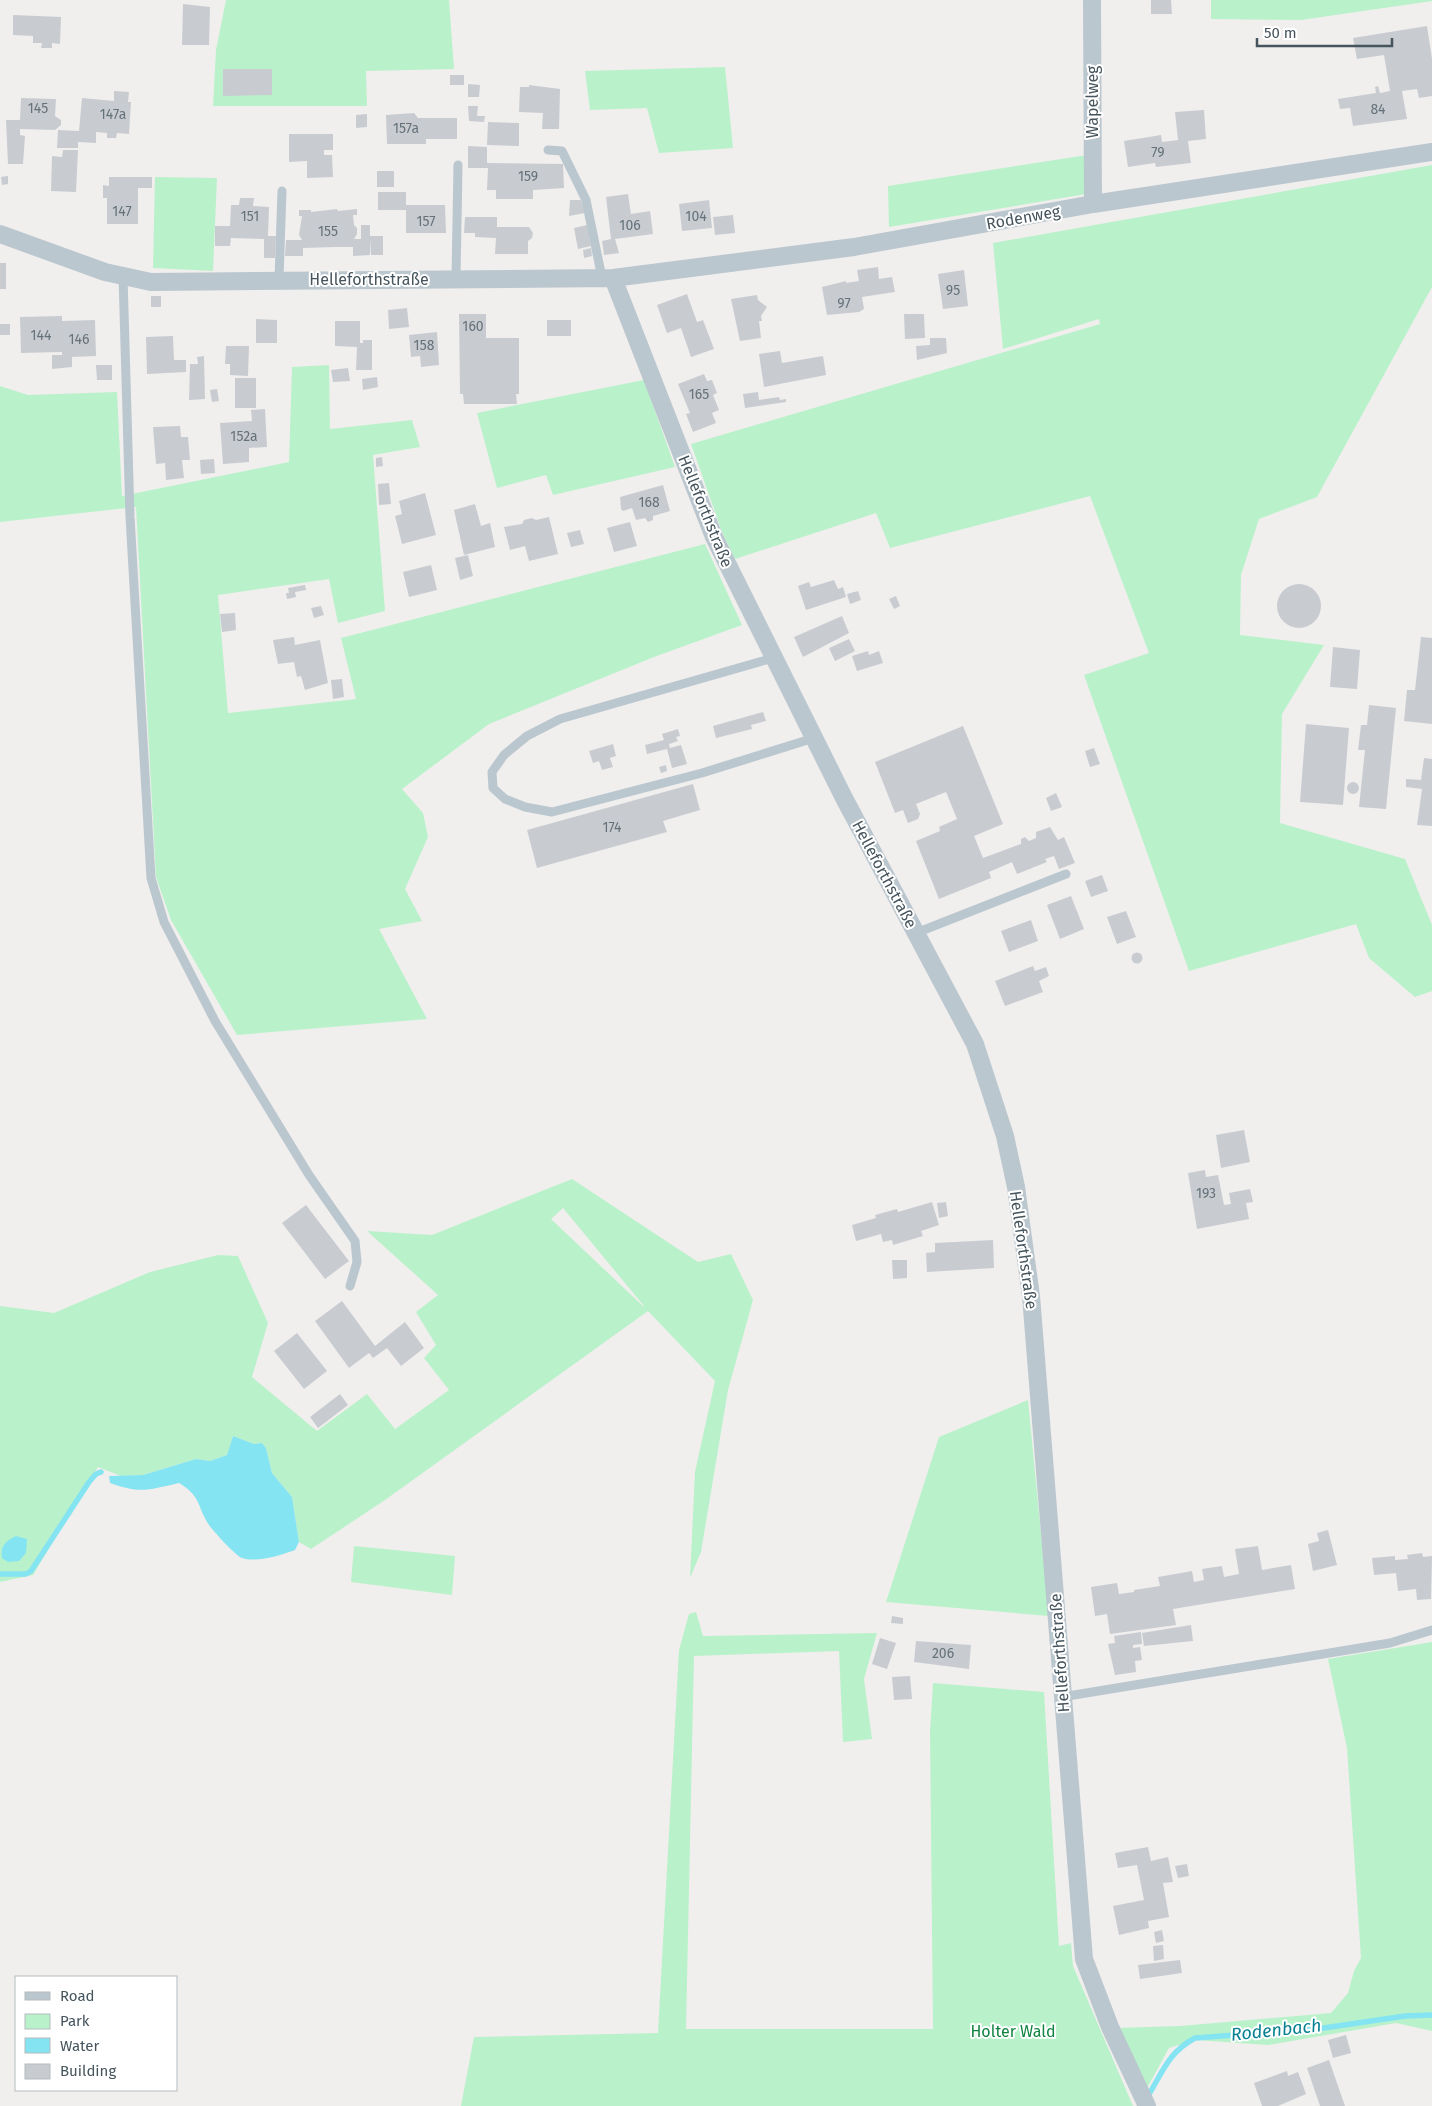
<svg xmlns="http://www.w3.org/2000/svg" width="1432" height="2106" viewBox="0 0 1432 2106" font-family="'Fira Sans',sans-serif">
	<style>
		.green { fill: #b9f2ca; fill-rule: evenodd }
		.water { fill: #84e4f1 }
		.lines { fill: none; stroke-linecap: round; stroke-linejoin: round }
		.stream { stroke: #84e4f1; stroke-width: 5.5 }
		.building { fill: #c8ccd1 }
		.lane { stroke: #bbc7ce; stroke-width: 9 }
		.street { stroke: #bbc7ce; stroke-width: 18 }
		.labels { text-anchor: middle; stroke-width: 4; stroke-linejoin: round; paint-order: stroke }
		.number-label { font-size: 14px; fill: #66727a }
		.street-label { font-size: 16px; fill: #45545d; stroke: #fff }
		.park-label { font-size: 16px; fill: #118340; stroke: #fff }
		.water-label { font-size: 18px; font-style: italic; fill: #078091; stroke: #fff }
	</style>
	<rect width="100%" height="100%" fill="#f1eeee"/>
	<!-- green -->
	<path class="green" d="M226 0H449L454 69 366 71 367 106H213L216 50Z
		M1211 0H1432V1L1301 20 1211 19Z
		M725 67 733 148 659 153 647 108 590 110 585 71Z
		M1087 155 1086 194 889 227 888 186Z
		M1432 165V287L1317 497 1259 519 1241 575 1240 635 1324 645 1282 714 1280 823 1405 859 1432 925V991L1415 997 1369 958 1356 924 1189 971 1084 675 1149 653 1090 496 890 548 876 513 735 559 722 532 691 444 1100 324 1099 319 1003 349 993 243Z
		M155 177 217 178 213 271 153 268Z
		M329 365 330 429 412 420 420 447 373 455 385 611 338 623 329 579 218 595 228 713 356 699 341 638 705 544 742 625 654 657 489 724 402 789 423 813 428 837 405 889 422 921 379 929 427 1019 237 1035 171 920 156 877 136 507 0 522V386L28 395 117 392 122 496 289 462 292 367Z
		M644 380 675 467 553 495 546 475 497 488 477 413Z
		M572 1179 698 1262 731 1254 753 1300 728 1390 701 1552 690 1578 695 1472 715 1381 648 1311 385 1500 311 1549 299 1542 292 1497 272 1473 266 1448 262 1443 254 1444 233 1436 227 1455 210 1461 196 1459 143 1475 121 1476 98 1467 33 1575 0 1582V1306L54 1313 150 1272 218 1255 238 1256 268 1323 252 1377 317 1431 367 1394 395 1429 449 1390 424 1358 436 1345 416 1312 438 1295 367 1231 432 1235ZM563 1208 644 1306V1307L551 1219Z
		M1028 1400 1049 1616 886 1602 939 1437Z
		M354 1546 455 1556 452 1595 351 1582Z
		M696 1612 703 1636 877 1633 864 1679 872 1739 843 1742 839 1651 694 1656 686 2029H933L930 1732 933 1683 1044 1692 1059 1946 1071 1943 1073 1966 1133 2106H461L474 2037 658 2033 679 1650 689 1614Z
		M1432 1642V2031L1396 2023 1268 2045 1195 2040 1169 2048 1146 2090 1116 2028 1180 2026 1331 2013 1348 1993 1354 1971 1361 1958 1347 1748 1328 1659Z"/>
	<!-- water -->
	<path class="water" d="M233 1436 254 1444 262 1443 266 1448 272 1473 292 1497 299 1542 295 1550C281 1555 257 1563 242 1558 236 1556 214 1532 209 1525 196 1505 202 1497 179 1483 148 1490 141 1494 110 1483L109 1476 143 1475 196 1459 210 1461 227 1455Z
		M16 1536 27 1539 26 1553 19 1561 8 1562 2 1558C0 1545 6 1541 16 1536Z"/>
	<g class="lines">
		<!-- stream -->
		<path class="stream" d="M0 1574H26L31 1571 89 1482 96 1474 101 1472
			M1148 2096C1163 2071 1169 2052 1195 2038L1317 2029 1405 2016 1432 2015"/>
	</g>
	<!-- building -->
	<path class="building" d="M1151 0H1171L1172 14H1151Z
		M183 4 210 7 209 45H182Z
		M13 15 61 17 60 44 52 43V48H41L42 43H33V36L13 35Z
		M1427 26 1432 59V96L1419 98 1417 89 1402 91 1407 119 1353 126 1350 108 1340 109 1338 99 1376 93 1375 87 1378 86 1380 93 1390 91 1384 55 1357 59 1353 38Z
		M223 69H272V95L223 96Z
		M450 75H464V85H450Z
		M468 84 480 85 479 97H468Z
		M529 85 560 89 559 129H542L543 113 519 112 520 87H529Z
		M114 91 129 92 128 102H131L129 134 117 133 116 138H107V133L96 132V143L78 142V148H57L58 130 79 131 82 98 114 101Z
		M21 98 56 99 55 116 61 120V125L55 130 20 129V135L25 136 23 164H8L6 120H20Z
		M468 106H478L477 116H485L484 122 469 121Z
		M1204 110 1206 139 1188 141 1191 163 1156 167 1155 163 1128 167 1124 141 1161 135 1162 142 1178 140 1175 112Z
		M414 113 418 118H457V139H426V144H387L386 115Z
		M367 114V127L356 128V115Z
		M488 122 519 123V146L487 145Z
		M289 134H333V150H324V155H332L333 177 307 178V161L289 162Z
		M468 146 487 147V163L563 164 564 188 533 190V199H496V190H487L488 168H468Z
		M63 150H78L76 192 51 191 52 156 62 157Z
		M377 171H394V187H377Z
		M8 176V184L2 185 1 177Z
		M109 177H152V188H138V224H107V198H103V185L109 186Z
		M378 192H406V205H445L446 233H406V210H378Z
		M628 194 631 214 650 211 653 234 615 239 619 253 604 255 602 241 611 239 606 197Z
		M240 198H254L253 206 269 207 268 236H276L275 258H264V239L231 238 230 246H215V226H230L231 205H239Z
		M570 200H581L585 213 569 216Z
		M709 200 712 228 682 231 679 204Z
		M337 209 338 211 357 209V215H353L354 225 357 228V234L354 239H361V225H370V236H383V255H371V239L370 255 353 256V247H335L303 248V256H285L286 240H302L299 235 302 216H299V210H311V212Z
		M733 215 735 233 715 235 713 217Z
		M465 217H497V227H529L533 233 532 238 528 241V254H495L496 238 475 237V233H464Z
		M587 225 591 246 578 249 574 228Z
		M591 248 592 256 584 258 583 250Z
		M0 263H6V289H0Z
		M878 267 879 279 892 277 895 292 862 297 864 309 859 312 827 315 822 287 846 281V283L859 281 857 270Z
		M964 270 968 306 943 309 938 274Z
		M687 294 697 322 703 320 714 349 691 357 681 328 667 333 657 305Z
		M757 295 758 300 767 307 761 316 762 321H759L761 338 740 341 731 299Z
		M151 296H161V307H151Z
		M407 308 409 327 389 329 388 310Z
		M459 314H486V338H519V394H516L517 404H464L463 394H460Z
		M904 314H924L925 338 905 339Z
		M62 316V321L95 320 96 356 72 357V367L52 369V355H62V352L21 353 20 317Z
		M256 319 277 320V343H256Z
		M547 320H571V336H547Z
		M335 321H360V343H363V340H372V370H356L357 347 335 346Z
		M0 324H10V335H0Z
		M437 332 439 365 421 367 420 356 411 357 409 335Z
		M173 336 174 360H186V372L147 374 146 337Z
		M930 338H946L947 353 917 360 916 346 930 345Z
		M226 346H249L248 376 230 375V364H225Z
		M780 351 782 363 823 356 826 375 764 387 759 354Z
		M204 356 205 399 189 400 190 364H198L197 357Z
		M96 365H112V380H97Z
		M348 368 350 381 333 382 331 370Z
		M704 374 707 381 712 380 717 393 713 395 719 410 712 413 716 423 693 432 686 414 690 413 678 384Z
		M377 377 378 387 363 390 362 379Z
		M235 378H256V408H235Z
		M217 389 219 401 212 402 210 390Z
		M758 392 759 400 779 397 780 400 786 399V402L745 408 743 394Z
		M265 409 267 447 249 448V462L223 464 220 423 252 421 251 410Z
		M180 426 181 437H188L190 460H182L184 478 166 480 165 463 156 464 153 427Z
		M382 457 383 466 376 467V458Z
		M214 459 215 473 201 474 200 460Z
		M389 483 391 504 379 505 378 484Z
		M663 485 670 511 653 516V520L648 522 645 518 636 520 632 508 623 511 621 509 620 497Z
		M425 493 436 535 402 544 395 516 402 514 399 501Z
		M475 504 481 526 490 523 495 547 464 555 454 510Z
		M549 517 558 554 529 561 525 546 510 550 504 527 522 524 524 520 532 518 536 520Z
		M630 522 637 546 614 552 607 528Z
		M580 530 584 544 571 547 567 533Z
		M468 555 473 576 460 580 455 558Z
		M431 565 437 590 409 597 403 572Z
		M834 580 838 589 843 587 846 597 806 610 798 586 809 582 811 587Z
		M1277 606a22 22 0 1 1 44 0a22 22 0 1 1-44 0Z
		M305 585 306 590 295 592 296 597 287 599 286 593H289L288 588Z
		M858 591 861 600 850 604 847 594Z
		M896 596 900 606 894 609 889 599Z
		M321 606 324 615 314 618 311 608Z
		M235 613 236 630 222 632 220 614Z
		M842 616 849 633 803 657 794 637Z
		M294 637 295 645 320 640 328 683 305 690 301 676 297 677 294 662 278 664 273 640Z
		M1421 637 1432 638V724L1404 721 1407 690H1415Z
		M849 639 855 651 835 661 829 648Z
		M1333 647 1360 650 1357 689 1330 687Z
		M868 651 869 655 879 651 883 663 857 671 852 656Z
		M342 679 344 697 333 699 331 680Z
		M1369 705 1396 708 1386 809 1359 807 1365 750H1358L1361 725H1367Z
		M763 712 766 721 751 725 752 729 716 738 713 726Z
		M1306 724 1349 728 1343 805 1300 802Z
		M963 726 1003 824 974 836 983 858 1021 844V839L1025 837 1029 841 1036 838V832L1050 827 1058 840 1064 837 1075 863 1059 869 1054 856 1045 859 1047 862 1017 874 1012 862 989 872 991 878 939 899 916 841 940 831 939 827 957 819 946 792 916 804 920 814 918 819 908 823 903 810 895 813 875 762Z
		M678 729 680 736 676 737 678 741 669 744 670 748 681 745 687 764 672 768 667 749 647 754 645 745 664 740 662 734Z
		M613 744 616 756 610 758 613 767 602 770 599 761 593 763 589 751Z
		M1094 748 1100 764 1090 767 1085 751Z
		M1424 758 1432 759V826L1417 825 1422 789 1406 787V779L1421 780Z
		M666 765 667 771 661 773 659 767Z
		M1347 788a6 6 0 1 1 12 0a6 6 0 1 1-12 0Z
		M693 784 700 810 663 821 667 832 537 868 527 830Z
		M1056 793 1062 807 1051 811 1046 798Z
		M1102 875 1108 891 1091 897 1085 881Z
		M1071 896 1084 929 1060 939 1047 905Z
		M1126 911 1136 937 1117 944 1107 917Z
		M1031 920 1038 941 1009 952 1001 931Z
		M1131.5 958a5.5 5.5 0 1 1 11 0a5.5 5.5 0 1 1-11 0Z
		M1033 966 1035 971 1046 967 1049 976 1039 981 1043 992 1005 1006 995 981Z
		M1244 1130 1250 1162 1221 1168 1216 1135Z
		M1205 1170 1206 1177 1218 1175 1224 1205 1231 1204 1229 1193 1250 1189 1253 1202 1246 1203 1249 1219 1197 1229 1188 1173Z
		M932 1202 939 1225 921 1231 923 1236 893 1245 892 1240 883 1242 881 1234 856 1241 852 1225 876 1218 875 1215 897 1209 898 1212Z
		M946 1202 948 1216 939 1218 937 1203Z
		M306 1205 349 1261 325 1279 282 1223Z
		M993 1240 994 1268 927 1272 926 1253 935 1252V1243Z
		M892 1260H907V1278L893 1279Z
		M342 1301 375 1346 405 1322 424 1348 401 1366 387 1348 373 1358 369 1353 349 1368 315 1321Z
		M297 1333 327 1371 304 1389 274 1351Z
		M340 1394 348 1405 318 1428 310 1417Z
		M1328 1530 1337 1565 1313 1571 1308 1544 1319 1541 1317 1533Z
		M1258 1546 1262 1570 1291 1565 1295 1589 1173 1609 1176 1625 1110 1634 1107 1614 1095 1616 1091 1587 1117 1583 1119 1594 1134 1592V1590L1160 1586 1158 1577 1192 1571 1194 1582 1204 1580 1202 1569 1222 1566 1224 1577 1239 1574 1235 1549Z
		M1422 1553 1423 1557 1432 1556 1431 1599 1417 1600 1416 1589 1398 1591 1396 1573 1374 1575 1372 1558 1395 1556V1560L1408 1559 1407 1555Z
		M892 1616 903 1618V1624L891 1623Z
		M1191 1625 1193 1641 1144 1646 1142 1633Z
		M1141 1632 1142 1644 1133 1645V1648L1140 1647 1142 1660 1135 1661 1136 1672 1115 1675 1108 1644 1115 1643 1114 1636Z
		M880 1638 896 1643 887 1669 872 1664Z
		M916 1641 971 1645 969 1669 914 1662Z
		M910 1676 912 1699 894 1700 892 1677Z
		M1148 1847 1151 1861 1168 1857 1173 1882 1163 1883 1169 1917 1148 1921 1149 1928 1119 1935 1113 1906 1144 1900 1137 1865 1118 1868 1115 1853Z
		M1187 1864 1189 1876 1178 1878 1175 1866Z
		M1162 1930 1164 1941 1156 1943 1154 1932Z
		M1163 1945 1164 1959 1154 1961 1153 1946Z
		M1180 1960 1182 1973 1140 1979 1138 1965Z
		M1346 2035 1351 2053 1333 2058 1328 2040Z
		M1329 2060 1345 2106H1320L1307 2068Z
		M1287 2071 1288 2076 1298 2072 1306 2094 1278 2106H1262L1254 2083Z"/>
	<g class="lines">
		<!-- lane -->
		<path class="lane" d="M548 150 562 151 586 200 602 278
			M123 276 130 517 151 878 164 922 215 1021 309 1175 355 1241 357 1262 350 1286
			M456 278 458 165
			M279 279 282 191
			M773 658 560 719 527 736 504 755 492 772 493 788 505 799 525 807 552 812 702 773 814 738
			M916 933 1066 874
			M1062 1697 1390 1643 1432 1630"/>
		<!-- street -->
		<path class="street" d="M1092 0 1093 204
			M0 234 105 272 151 282 613 278 854 247 1093 204 1432 152
			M613 278 714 537 844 798 975 1044 1005 1136 1016 1187 1031 1296 1084 1959 1110 2027 1147 2106"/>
	</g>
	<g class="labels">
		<!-- number labels -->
		<g class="number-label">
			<text x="38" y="113">145</text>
			<text x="1378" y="114">84</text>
			<text x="113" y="119">147a</text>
			<text x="406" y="133">157a</text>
			<text x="1158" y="157">79</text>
			<text x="528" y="181">159</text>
			<text x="122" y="216">147</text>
			<text x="250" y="221">151</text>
			<text x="696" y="221">104</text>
			<text x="426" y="226">157</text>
			<text x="630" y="230">106</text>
			<text x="328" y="236">155</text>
			<text x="953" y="295">95</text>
			<text x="844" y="308">97</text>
			<text x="473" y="331">160</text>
			<text x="41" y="340">144</text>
			<text x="79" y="344">146</text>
			<text x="424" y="350">158</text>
			<text x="699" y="399">165</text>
			<text x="244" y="441">152a</text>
			<text x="649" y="507">168</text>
			<text x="612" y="832">174</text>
			<text x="1206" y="1198">193</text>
			<text x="943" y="1658">206</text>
		</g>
		<!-- street labels -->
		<g class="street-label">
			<text transform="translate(1092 102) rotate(-90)" y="6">Wapelweg</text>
			<text transform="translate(1023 217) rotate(-10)" y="6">Rodenweg</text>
			<text x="369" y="285">Helleforthstraße</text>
			<text transform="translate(706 511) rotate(68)" y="6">Helleforthstraße</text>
			<text transform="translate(885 874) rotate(62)" y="6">Helleforthstraße</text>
			<text transform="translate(1024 1250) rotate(82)" y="6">Helleforthstraße</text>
			<text transform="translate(1059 1653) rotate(-94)" y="6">Helleforthstraße</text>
		</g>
		<!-- park labels -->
		<g class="park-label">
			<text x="1013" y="2037">Holter Wald</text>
		</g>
		<!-- water labels -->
		<g class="water-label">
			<text transform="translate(1276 2030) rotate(-6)" y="6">Rodenbach</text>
		</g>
	</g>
	<!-- legend -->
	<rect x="15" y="1976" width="162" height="115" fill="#ffffff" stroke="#b5bbbe"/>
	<rect x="25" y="1992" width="25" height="8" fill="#bbc7ce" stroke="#b5bbbe"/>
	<text x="60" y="2001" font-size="15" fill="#45545d">Road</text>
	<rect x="25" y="2014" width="25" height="15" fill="#b9f2ca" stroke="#b5bbbe"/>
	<text x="60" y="2026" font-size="15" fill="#45545d">Park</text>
	<rect x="25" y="2038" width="25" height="15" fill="#84e4f1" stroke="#b5bbbe"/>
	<text x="60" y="2051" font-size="15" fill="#45545d">Water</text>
	<rect x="25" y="2064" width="25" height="15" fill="#c8ccd1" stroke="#b5bbbe"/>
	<text x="60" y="2076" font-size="15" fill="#45545d">Building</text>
	<!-- scale -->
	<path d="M1257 38v8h135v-8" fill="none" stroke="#45545d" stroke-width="2.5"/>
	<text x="1264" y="38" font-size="15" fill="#45545d" stroke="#ffffff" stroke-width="4" paint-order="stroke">50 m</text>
</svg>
